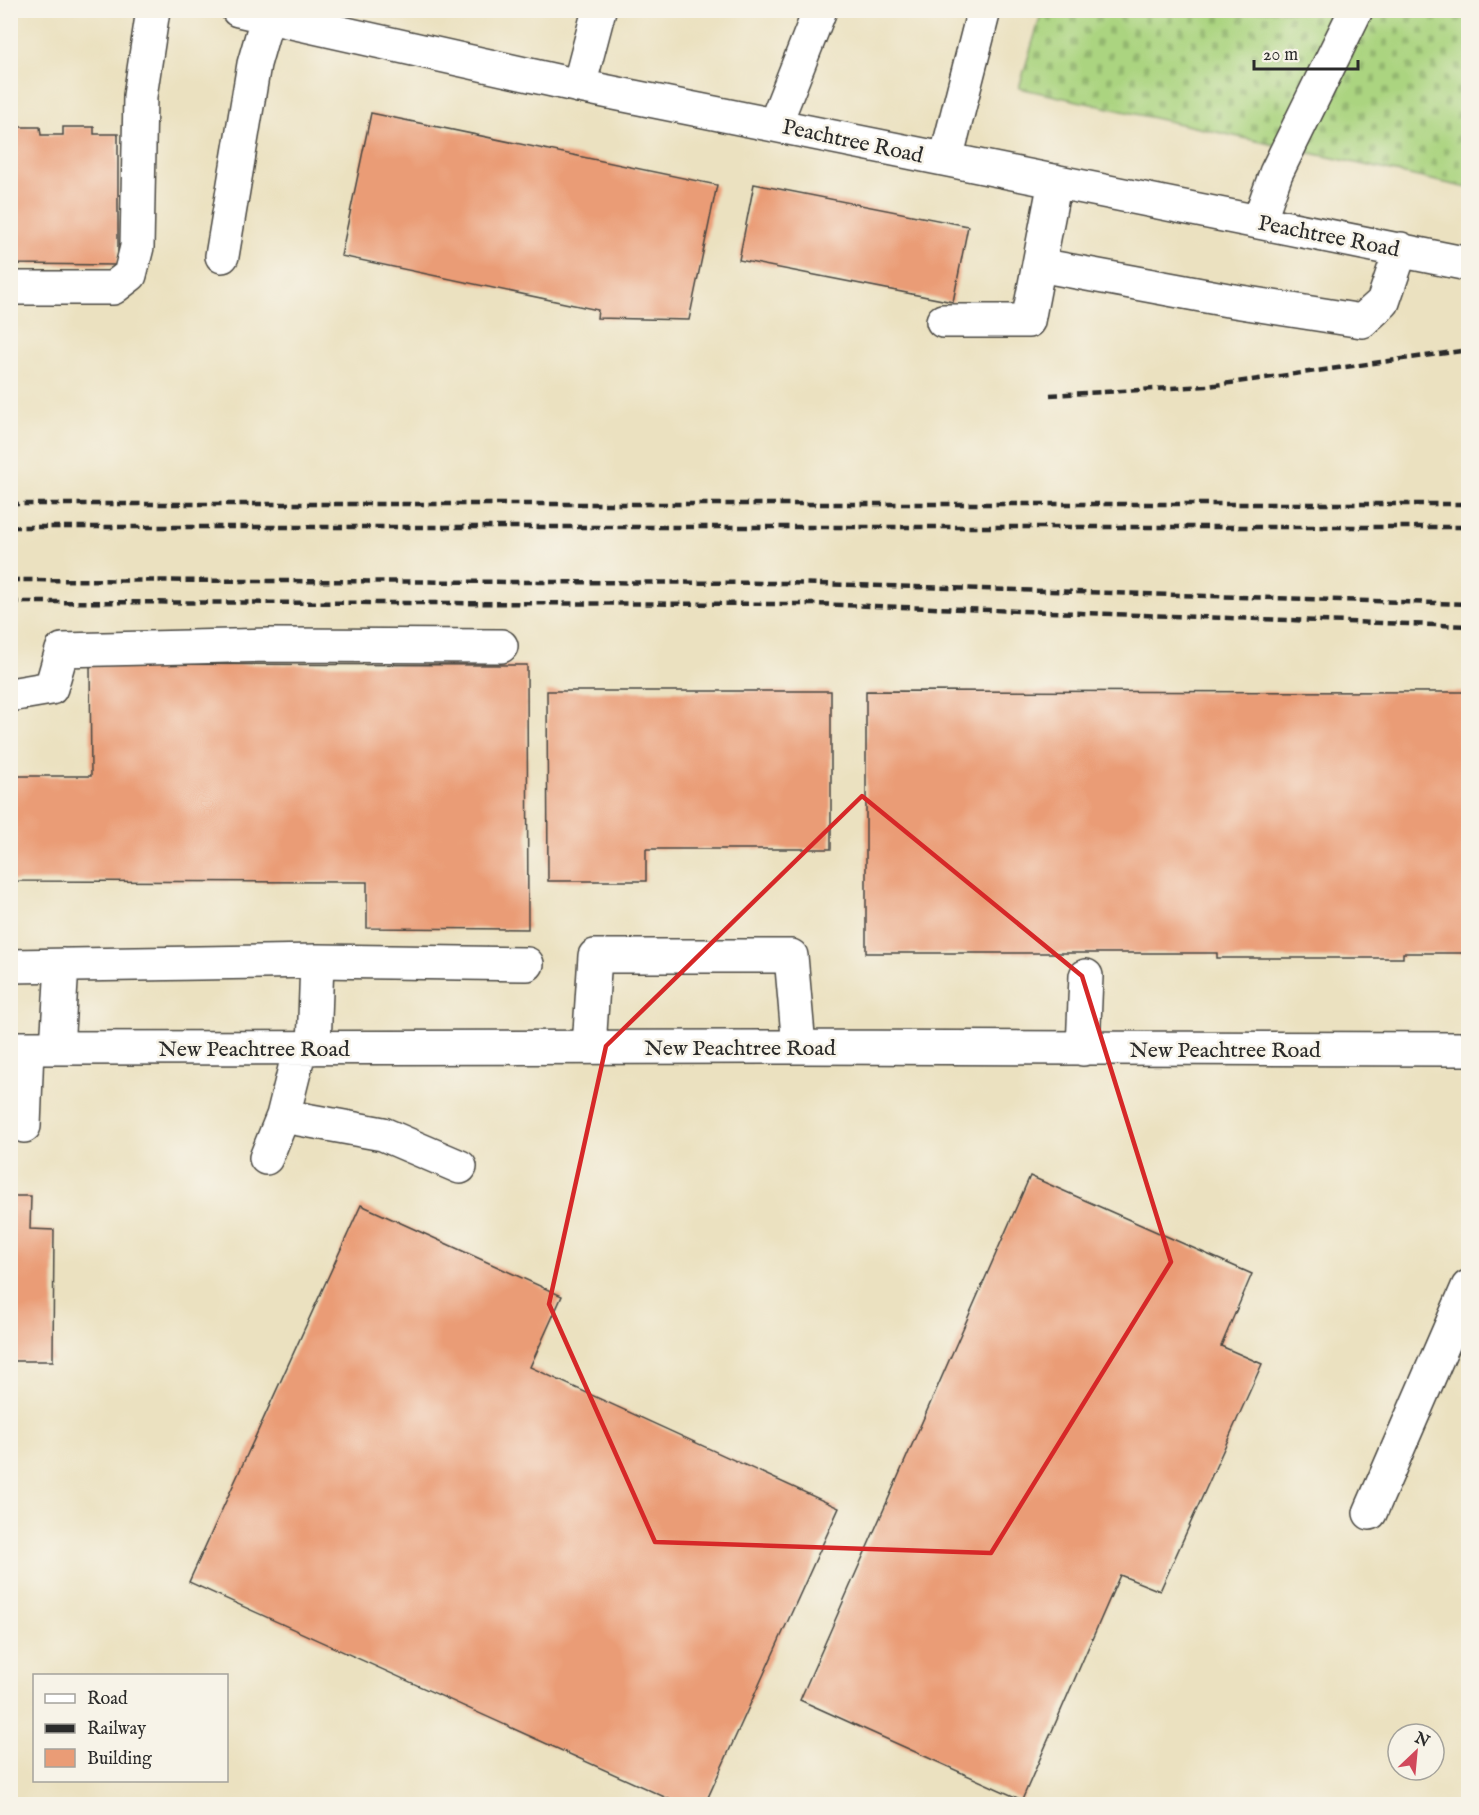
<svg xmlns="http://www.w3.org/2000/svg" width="1479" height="1815" viewBox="0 0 1479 1815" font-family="'IM FELL English',serif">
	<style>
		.cemetery { fill: url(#cemetery-stones); stroke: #6b8056; stroke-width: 1.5 }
		.building { fill: #ea9c76 }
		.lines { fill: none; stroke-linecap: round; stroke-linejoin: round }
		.minor-casing { stroke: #484641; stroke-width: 36 }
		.minor { stroke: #fff; stroke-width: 33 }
		.rail { stroke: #2b2b2b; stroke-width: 4.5; stroke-dasharray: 9 4.5; stroke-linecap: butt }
		.marked { fill: none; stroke: #d62828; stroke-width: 4.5; stroke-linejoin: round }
		.labels { text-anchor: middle; stroke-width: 5; stroke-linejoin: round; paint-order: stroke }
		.street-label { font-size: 22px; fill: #2b2b2b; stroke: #f7f3e8 }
	</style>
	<defs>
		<pattern id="cemetery-stones" width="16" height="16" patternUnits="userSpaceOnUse" patternTransform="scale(1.5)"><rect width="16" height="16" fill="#abd480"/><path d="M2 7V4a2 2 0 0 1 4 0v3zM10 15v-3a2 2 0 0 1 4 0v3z" fill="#93b66f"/></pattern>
	</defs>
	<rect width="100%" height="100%" fill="#f7f3e8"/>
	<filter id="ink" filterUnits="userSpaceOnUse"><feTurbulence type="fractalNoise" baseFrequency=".0167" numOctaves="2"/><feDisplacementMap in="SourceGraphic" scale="12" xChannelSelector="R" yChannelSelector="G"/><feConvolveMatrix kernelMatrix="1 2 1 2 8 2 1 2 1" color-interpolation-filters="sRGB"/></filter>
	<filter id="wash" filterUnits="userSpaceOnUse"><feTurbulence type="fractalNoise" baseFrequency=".008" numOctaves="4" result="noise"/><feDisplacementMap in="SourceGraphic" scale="24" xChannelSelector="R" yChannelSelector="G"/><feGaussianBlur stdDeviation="1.35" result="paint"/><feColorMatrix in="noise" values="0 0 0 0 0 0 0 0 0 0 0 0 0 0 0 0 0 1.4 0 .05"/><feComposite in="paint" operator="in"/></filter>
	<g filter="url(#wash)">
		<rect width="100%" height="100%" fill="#ebe1c0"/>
		<!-- cemetery -->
		<path class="cemetery" d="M1042 11H1468V188L1019 88Z"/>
		<g id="blocks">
			<!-- building -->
			<path class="building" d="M371 113 717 185 689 320 597 318 598 310 341 256Z
				M10 118H14V127H40L41 135H63V127H94V134H118V265L10 264Z
				M754 184 968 226 953 302 739 260Z
				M90 664 527 665 528 929 367 928V882L10 881V776H91Z
				M547 691H831V849H646V881H548Z
				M866 691 1468 692V953H1403V958H1217V953H866Z
				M1030 1176 1252 1274 1221 1346 1262 1364 1160 1591 1120 1575 1022 1800 800 1700Z
				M10 1196H31L30 1229 54 1230 53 1361H10Z
				M361 1205 562 1296 530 1367 839 1508 705 1804H680L189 1582Z"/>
		</g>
	</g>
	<g filter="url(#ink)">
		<use href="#blocks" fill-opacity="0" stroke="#484641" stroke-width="1.5"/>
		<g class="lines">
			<defs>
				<path id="minor" d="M238 10 579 86 1468 264
					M579 86 599 10
					M775 124 820 10
					M946 159 984 10
					M1259 221 1276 173 1356 10
					M222 256 254 64 268 15
					M1039 265 1228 300 1362 321 1383 302 1401 249
					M10 288H113L130 275 137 247 140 96 153 10
					M943 321H1028L1055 181
					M10 695 51 688 62 650 270 645 501 646
					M10 966 317 961
					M589 1047 595 956H791L799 1047
					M10 1048 799 1047 1468 1049
					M57 1048 62 965
					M314 1048 317 961 527 964
					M1083 1049 1086 976
					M283 1116 383 1134 460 1167
					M24 1126 27 1048
					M266 1158 283 1116 300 1048
					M1370 1513 1468 1287"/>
			</defs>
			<!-- minor casing -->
			<use href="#minor" class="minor-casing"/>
			<!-- minor -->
			<use href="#minor" class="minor"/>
			<!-- rail -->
			<path class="rail" d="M1050 395 1208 386 1468 350
				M10 504H1468
				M10 527H1468
				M10 580 788 583 1468 604
				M10 602 813 604 1468 626"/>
		</g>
	</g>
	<!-- marked area -->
	<path class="marked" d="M862 796 1082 976 1171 1262 991 1553 655 1542 549 1304 606 1046Z"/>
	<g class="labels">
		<!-- street labels -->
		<g class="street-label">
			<text transform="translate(853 140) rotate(12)" y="8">Peachtree Road</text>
			<text transform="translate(1329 235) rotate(11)" y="8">Peachtree Road</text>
			<text x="740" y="1055">New Peachtree Road</text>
			<text x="254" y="1056">New Peachtree Road</text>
			<text x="1225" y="1057">New Peachtree Road</text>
		</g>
	</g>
	<!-- margin -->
	<rect width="1479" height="1815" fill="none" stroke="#f7f3e8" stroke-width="36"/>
	<!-- legend -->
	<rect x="33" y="1674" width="195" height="108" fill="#f7f3e8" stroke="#a5a39c" stroke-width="1.5"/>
	<rect x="45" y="1694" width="30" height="9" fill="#ffffff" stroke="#a5a39c" stroke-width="1.5"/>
	<text x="87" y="1704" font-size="18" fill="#2b2b2b">Road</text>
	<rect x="45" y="1724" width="30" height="9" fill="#2b2b2b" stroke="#a5a39c" stroke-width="1.5"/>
	<text x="87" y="1734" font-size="18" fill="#2b2b2b">Railway</text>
	<rect x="45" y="1749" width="30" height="18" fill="#ea9c76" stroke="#a5a39c" stroke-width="1.5"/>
	<text x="87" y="1764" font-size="18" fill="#2b2b2b">Building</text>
	<!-- north arrow -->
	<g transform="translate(1416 1752) rotate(26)"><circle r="28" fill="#f7f3e8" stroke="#a5a39c" stroke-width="1.5"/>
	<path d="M0-4.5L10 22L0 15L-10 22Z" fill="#d1495b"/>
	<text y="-9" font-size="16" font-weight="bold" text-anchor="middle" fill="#2b2b2b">N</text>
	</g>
	<!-- scale -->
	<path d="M1254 60v9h104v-9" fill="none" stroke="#2b2b2b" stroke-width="3"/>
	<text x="1263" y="60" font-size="18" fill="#2b2b2b" stroke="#f7f3e8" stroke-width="4.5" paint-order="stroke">20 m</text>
</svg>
